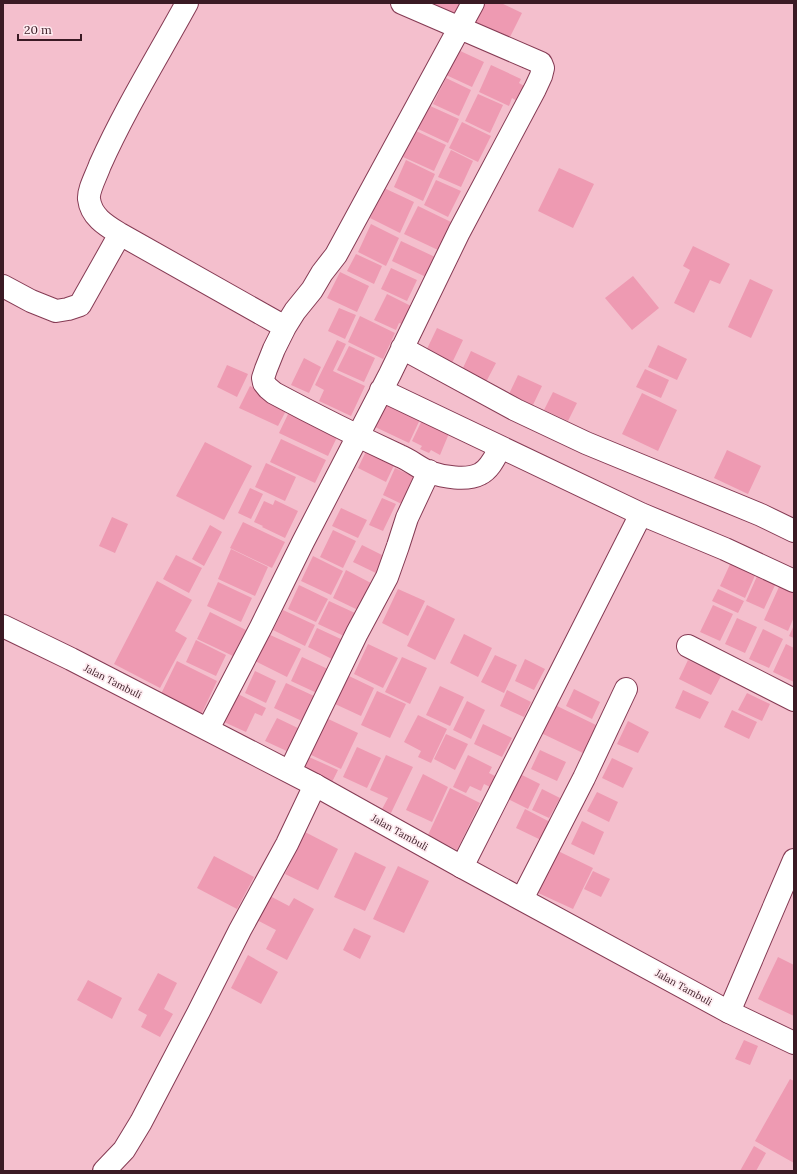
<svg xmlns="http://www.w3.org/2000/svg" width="797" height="1174" viewBox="0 0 797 1174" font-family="Lora,serif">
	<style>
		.building { fill: #ee9ab2 }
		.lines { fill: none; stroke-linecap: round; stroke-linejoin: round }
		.minor-casing { stroke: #853b54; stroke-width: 24 }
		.tertiary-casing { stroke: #853b54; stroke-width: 24 }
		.minor { stroke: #fff; stroke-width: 22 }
		.tertiary { stroke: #fff; stroke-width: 22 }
		.labels { text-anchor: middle; stroke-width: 3.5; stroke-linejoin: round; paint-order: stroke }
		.street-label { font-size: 10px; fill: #3a1a24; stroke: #feebf0 }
	</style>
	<rect width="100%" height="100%" fill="#f4bfcd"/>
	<!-- building -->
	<path class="building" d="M427 3H465L457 18Z
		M482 3H501L522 13 509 39 473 21Z
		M456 49 484 62 472 87 444 74Z
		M491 65 521 79 519 83 524 86 517 101 512 98 509 106 479 92Z
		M446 78 471 90 459 116 433 104Z
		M478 94 503 105 490 133 465 121Z
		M428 105 459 119 448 143 416 128Z
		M462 122 491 136 478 162 449 148Z
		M416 131 446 145 434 171 403 157Z
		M451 150 473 161 461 187 438 177Z
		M406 160 435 174 423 201 394 187Z
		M559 168 594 184 573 228 538 211Z
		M436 180 461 191 448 217 424 205Z
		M384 188 414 202 400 233 370 218Z
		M418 206 451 222 438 250 404 234Z
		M371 224 399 238 386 266 358 252Z
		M401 241 435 257 426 277 392 261Z
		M693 246 730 264 720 284 710 280 694 313 674 303 690 270 683 266Z
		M356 254 382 266 374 284 347 271Z
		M391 268 417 280 407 301 381 289Z
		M340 272 369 286 357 312 327 298Z
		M633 276 659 308 632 330 605 298Z
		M750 279 773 290 751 338 728 327Z
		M387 294 411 306 402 324 399 323 396 330 374 320Z
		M339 308 356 315 345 339 328 331Z
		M360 316 395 333 383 359 348 342Z
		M437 328 463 340 452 363 426 351Z
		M337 340 346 344 333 371 365 386 351 416 319 401 324 390 315 385Z
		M658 345 687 359 677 380 648 367Z
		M349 346 375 358 364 382 337 370Z
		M471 351 496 363 486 382 462 370Z
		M304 358 321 367 309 393 291 385Z
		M227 365 248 374 237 397 217 387Z
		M645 369 669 380 661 398 636 387Z
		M518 375 542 386 533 405 509 394Z
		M250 386 289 405 278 426 239 408Z
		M553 392 577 403 568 421 544 410Z
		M642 393 677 410 658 451 622 434Z
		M387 396 423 413 409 443 373 426Z
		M290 410 339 433 328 456 279 433Z
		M423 418 450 431 440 455 431 450 429 453 420 449 422 446 412 441Z
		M281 439 326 460 315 483 270 462Z
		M205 442 252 466 224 520 176 496Z
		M369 445 397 459 386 482 358 468Z
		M727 450 761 466 748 494 714 478Z
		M266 463 296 477 285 501 255 487Z
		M395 468 423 481 410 508 383 495Z
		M250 488 263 494 251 519 238 513Z
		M382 498 396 504 383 531 369 525Z
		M275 500 298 511 285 538 262 527 263 526 254 522 264 501 273 505Z
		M341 508 367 520 358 538 332 526Z
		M112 517 128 524 115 553 99 546Z
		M243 522 285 542 272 568 230 548Z
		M210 525 222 532 204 566 192 559Z
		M333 530 356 541 343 568 320 557Z
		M362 545 386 557 378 574 353 562Z
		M231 549 268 567 255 596 218 579Z
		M176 555 202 568 189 593 163 579Z
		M313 556 343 571 331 595 301 581Z
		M732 560 757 571 745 598 720 586Z
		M346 570 371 583 358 610 333 598Z
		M758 574 776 583 764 609 746 601Z
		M783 578 794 583V617L788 631 764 620Z
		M157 581 192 600 175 631 187 638 160 688 114 664Z
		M218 582 252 598 241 622 207 606Z
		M299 585 328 599 316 622 288 609Z
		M398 589 425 601 408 636 382 623Z
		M718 589 744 601 738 613 712 601Z
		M329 601 355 613 344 636 318 624Z
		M427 605 455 619 435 660 407 646Z
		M713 605 733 614 720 641 700 632Z
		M283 610 315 625 305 646 273 630Z
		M210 612 246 630 233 656 197 639Z
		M737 618 757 627 745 653 725 644Z
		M794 625V638L789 636Z
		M317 628 343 640 334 660 308 647Z
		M763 629 783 639 769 668 749 659Z
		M268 634 301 649 287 677 255 661Z
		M464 634 492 648 478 677 450 663Z
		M196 640 226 655 216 676 186 662Z
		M368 644 398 658 383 688 354 674Z
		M786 644 794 648V682L773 672Z
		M495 655 517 665 504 693 481 682Z
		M302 657 330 670 319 694 291 681Z
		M402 657 427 668 410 704 385 692Z
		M525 659 545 669 534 690 515 681Z
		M688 660 721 676 711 695 679 679Z
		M177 661 217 681 201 715 160 696Z
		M255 671 276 681 266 703 245 693Z
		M349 676 374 688 361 716 335 704Z
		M286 683 314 696 302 721 274 708Z
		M440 686 464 697 450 726 426 715Z
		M574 689 600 702 592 719 566 706Z
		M507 690 531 702 524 717 500 706Z
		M683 690 709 702 700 719 675 708Z
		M377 691 406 704 390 738 361 725Z
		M747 693 770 704 762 721 738 710Z
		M238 694 266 708 262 716 255 713 246 732 224 722Z
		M467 701 485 710 471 739 453 730Z
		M555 705 596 725 583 753 541 733Z
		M732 710 757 722 749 739 724 727Z
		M418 715 447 729 431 763 418 757 421 751 404 742Z
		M324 717 358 733 341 769 307 753Z
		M277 718 302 730 291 753 265 741Z
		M628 721 649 732 638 753 617 744Z
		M483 724 512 738 502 757 474 744Z
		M446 734 468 744 455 770 434 759Z
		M357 747 381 758 367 788 343 777Z
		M540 750 566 762 557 781 531 769Z
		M386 755 413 767 391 813 382 809 388 798 370 790Z
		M468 755 492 767 489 773 497 777 492 788 484 784 481 791 470 786 466 793 453 787Z
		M309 757 338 770 332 782 304 768Z
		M612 758 633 768 623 788 602 778Z
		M518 773 540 784 528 809 506 798Z
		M423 774 448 787 432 822 406 810Z
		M450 788 480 803 457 850 428 835Z
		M542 789 560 798 549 818 532 810Z
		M597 792 618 802 609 822 587 811Z
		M525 809 550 822 541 840 516 828Z
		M582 821 604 832 594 855 571 844Z
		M305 832 338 849 318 890 285 874Z
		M556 850 593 868 573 909 536 892Z
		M355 852 386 867 365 911 334 897Z
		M214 856 254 877 237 909 197 888Z
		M398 866 429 881 404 933 373 919Z
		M593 871 610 879 601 897 584 889Z
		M268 895 289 906 294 898 314 909 287 960 266 949 276 930 255 919Z
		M354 928 371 936 360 959 343 950Z
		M248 955 278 972 261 1004 231 988Z
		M778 957 794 965V1016L758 999Z
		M158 973 177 983 164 1009 173 1014 160 1037 141 1027 147 1015 138 1010Z
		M88 980 122 998 112 1019 77 1000Z
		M744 1040 758 1046 750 1065 735 1059Z
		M790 1079 794 1081V1163L755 1141Z
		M754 1146 766 1153 756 1171H740Z"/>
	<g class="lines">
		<defs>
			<path id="minor" d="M187 3C158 56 125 109 100 165 97 174 88 190 89 199 91 217 107 226 120 234L285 327
				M473 3 336 255 322 273 312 290 295 311 285 327 274 349 266 369 263 378 264 383 268 388 274 393C315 415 357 436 400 456 410 460 419 468 429 472 443 477 467 481 480 474 490 469 495 457 500 448
				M3 286 31 301 56 311 68 309 80 305 120 234
				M402 348 516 410 586 443 761 515 794 531
				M381 390 641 514 725 549 794 581
				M688 646 794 700
				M208 729 261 627 303 542 390 374 459 232 535 89 541 76 543 68 541 63 402 3
				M290 771 357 633 387 577 398 546 407 518 429 471
				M462 867 641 514
				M522 899 584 778 626 689
				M729 1012 794 860
				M104 1171 124 1150 141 1122 198 1013 240 930 287 844 315 785"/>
			<path id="tertiary" d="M3 626 71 659 315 785 462 867 729 1012 794 1043"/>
		</defs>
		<!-- minor casing -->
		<use href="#minor" class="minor-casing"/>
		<!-- tertiary casing -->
		<use href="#tertiary" class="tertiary-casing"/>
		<!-- minor -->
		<use href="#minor" class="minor"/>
		<!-- tertiary -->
		<use href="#tertiary" class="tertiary"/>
	</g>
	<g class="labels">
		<!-- street labels -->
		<g class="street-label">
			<text transform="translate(113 681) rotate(27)" y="4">Jalan Tambuli</text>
			<text transform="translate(400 832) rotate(29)" y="4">Jalan Tambuli</text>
			<text transform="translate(684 987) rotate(29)" y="4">Jalan Tambuli</text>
		</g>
	</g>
	<!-- border -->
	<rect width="797" height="1174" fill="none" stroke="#3a1a24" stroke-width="8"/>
	<!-- scale -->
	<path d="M18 34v6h63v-6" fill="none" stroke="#3a1a24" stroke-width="2"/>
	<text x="24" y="34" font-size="12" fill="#3a1a24" stroke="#feebf0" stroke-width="3" paint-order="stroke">20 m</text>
</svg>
